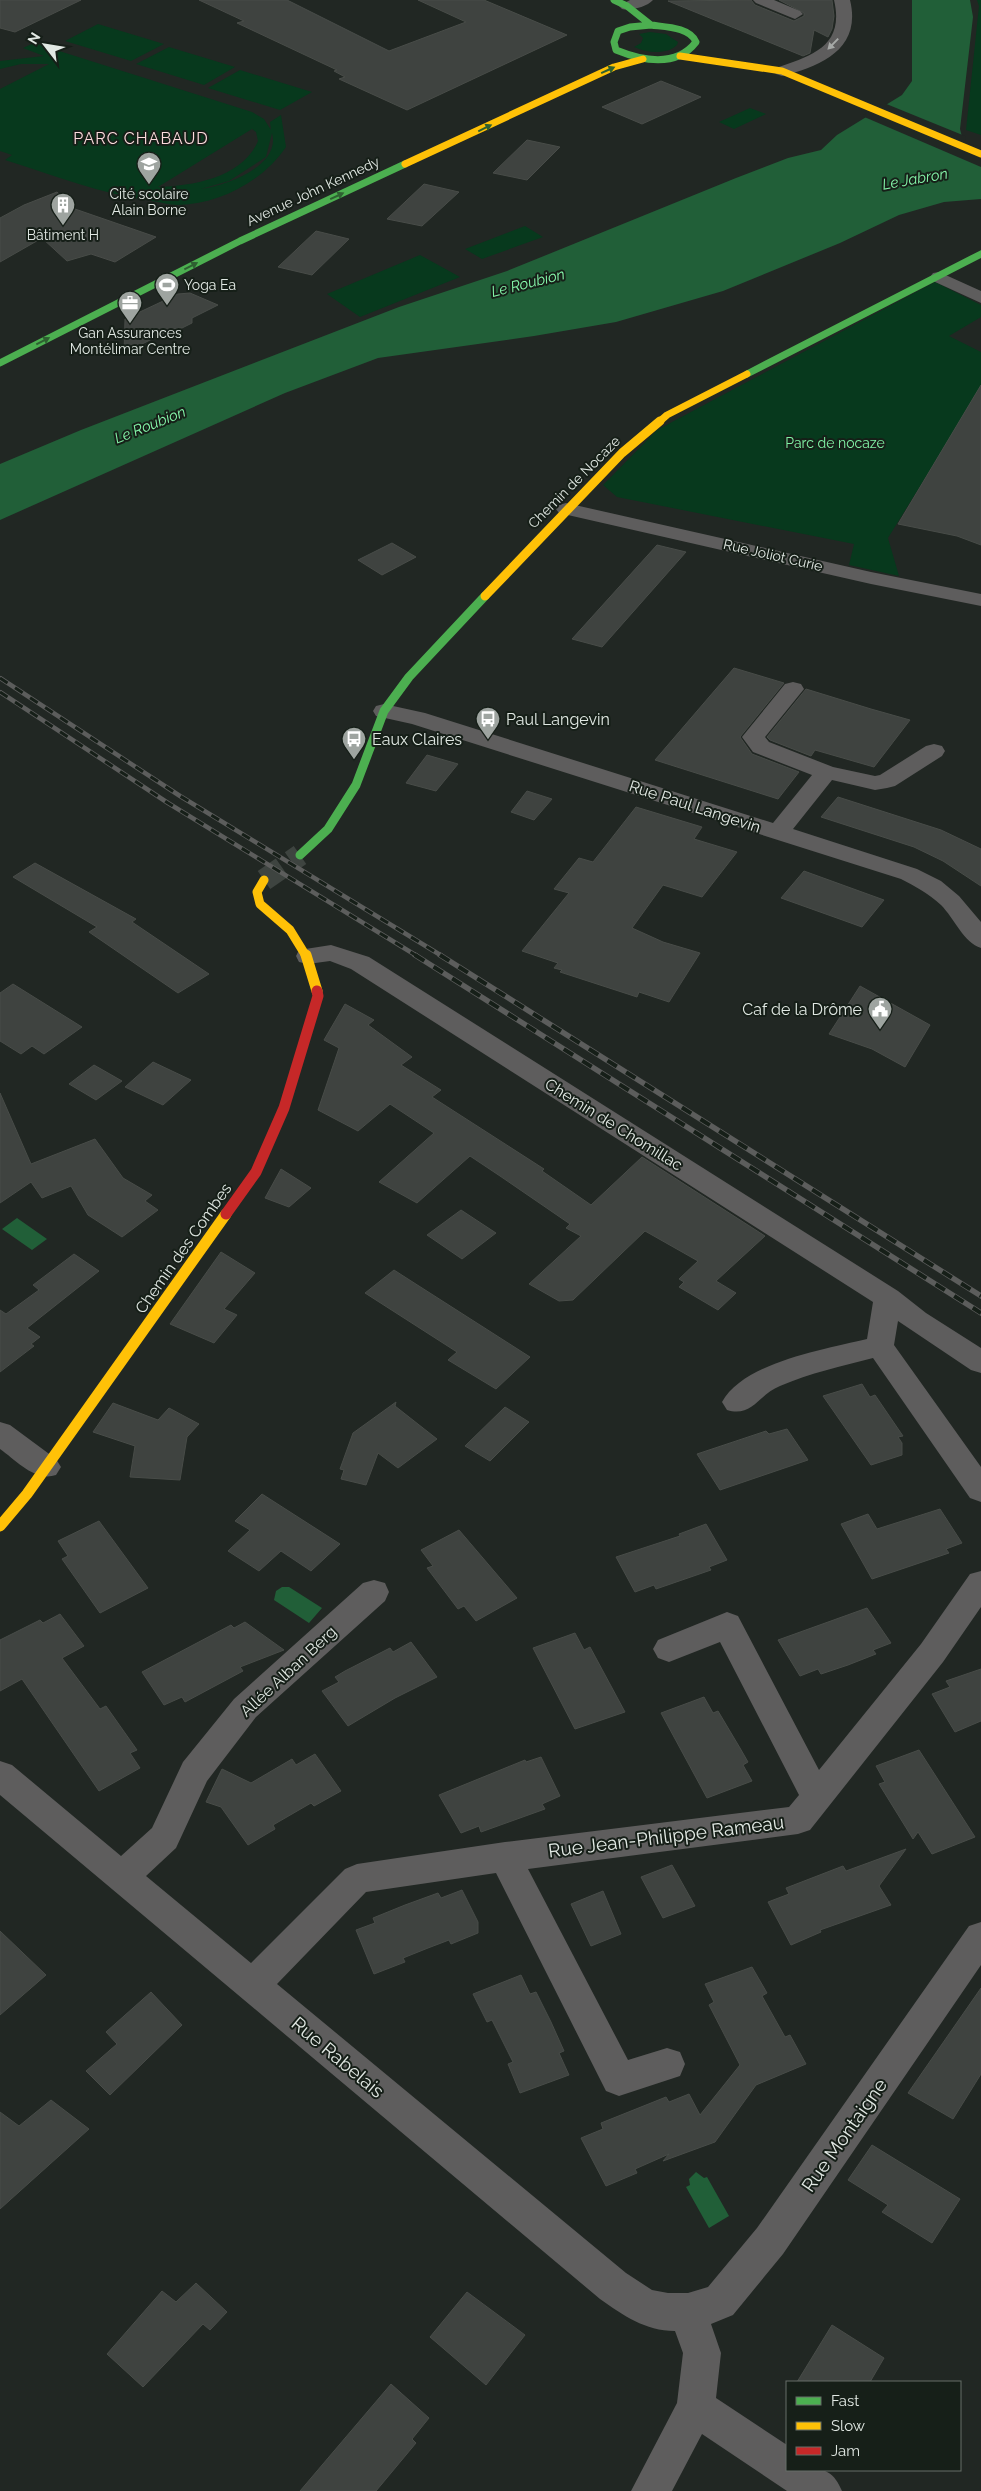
<svg xmlns="http://www.w3.org/2000/svg" width="981" height="2491" viewBox="0 0 981 2491" font-family="Raleway,sans-serif">
	<style>
		.green { fill: #07391d; fill-rule: evenodd }
		.water { fill: #215f38 }
		.pier { fill: #212723 }
		.building { fill: #3f4340; stroke: #484c48 }
		.lines { fill: none; stroke-linecap: round; stroke-linejoin: round }
		.secondary-tunnel { stroke: #3e4440; stroke-width: 22; stroke-dasharray: 22 11; stroke-linecap: butt }
		.street { fill: #5e5d5d; fill-rule: evenodd }
		.fast-far1 { stroke: #4caf50; stroke-width: 7 }
		.fast { stroke: #4caf50; stroke-width: 9 }
		.slow-far2 { stroke: #ffc107; stroke-width: 7 }
		.slow-far1 { stroke: #ffc107; stroke-width: 9 }
		.slow { stroke: #ffc107; stroke-width: 11 }
		.jam { stroke: #c62828; stroke-width: 11 }
		.rail-far1-casing { stroke: #5c5d5c; stroke-width: 4.5 }
		.rail-casing { stroke: #5c5d5c; stroke-width: 5.5 }
		.rail-far1 { stroke: #161f18; stroke-width: 3; stroke-dasharray: 9; stroke-linecap: butt }
		.rail { stroke: #161f18; stroke-width: 4; stroke-dasharray: 11; stroke-linecap: butt }
		.oneway { fill: #a6a9a7 }
		.oneway2 { fill: #2e6031 }
		.labels { text-anchor: middle; stroke-width: 4; stroke-linejoin: round; paint-order: stroke }
		.far-street-label { font-size: 14px; fill: #e1e8e3; stroke: #161f18 }
		.far-poi-label { font-size: 14px; fill: #e1e8e3; stroke: #161f18 }
		.far-park-label { font-size: 14px; fill: #80f2a5; stroke: #161f18 }
		.far-water-label { font-size: 15px; font-style: italic; fill: #86f8ab; stroke: #161f18 }
		.far-quarter-label { font-size: 16px; letter-spacing: 1px; fill: #fddadd; stroke: #161f18 }
		.poi-label { font-size: 16px; fill: #e1e8e3; stroke: #161f18; text-anchor: start }
		.street-label { font-size: 16px; fill: #e1e8e3; stroke: #161f18 }
		.near-street-label { font-size: 19px; fill: #e1e8e3; stroke: #161f18 }
	</style>
	<rect width="100%" height="100%" fill="#212723"/>
	<!-- green -->
	<path class="green" d="M977 0H981V135L966 130 979 6Z
		M98 24 164 44 131 61 65 41Z
		M650 32 666 34 678 42 677 45C667 55 647 53 634 47L641 43 643 38 639 34Z
		M34 43 252 112 264 119 271 130 270 122 281 115 286 147C263 181 220 204 178 205 170 205 160 202 152 201 101 194 53 175 5 160L12 155 0 151V89L49 64H21L0 69V61L44 56 23 48ZM252 129 256 132 258 141C243 177 194 186 158 187ZM272 133C281 166 227 185 201 189L229 181 266 157Z
		M169 47 235 67 204 85 136 64Z
		M240 70 312 92 280 110 208 88Z
		M750 108 766 114 734 129 719 122Z
		M525 226 543 237 482 259 465 249Z
		M420 255 460 277 360 317 327 294Z
		M935 282 981 305V317L949 336 981 352V388L888 538 899 576 849 565 854 544 617 497 603 485 657 430Z"/>
	<!-- water -->
	<path class="water" d="M912 0H970L973 17 960 129 964 145 981 150V199L944 202 899 215 840 243 723 291 616 322 534 336 378 358 285 393 0 520V464L81 430 399 307 507 271 736 178 788 158 821 150 837 135 902 95 912 81Z
		M17 1218 47 1239 32 1250 2 1229Z
		M282 1587H289L322 1608 309 1623 274 1600 276 1591Z
		M696 2172 704 2178 707 2177 729 2216 709 2228 686 2187 690 2185 689 2179Z"/>
	<!-- pier -->
	<path class="pier" d="M884 103 965 136 966 143 981 147V167L862 116Z"/>
	<!-- building -->
	<path class="building" d="M0 0H81L15 32 0 28Z
		M199 0H287L389 51 466 22 418 0H484L567 35 407 110 339 79 345 77 334 71 337 70 237 23 244 21Z
		M751 0 755 5 794 21 804 16V13L779 0H832L834 16 832 29 828 37 814 30 810 53 803 56 668 1Z
		M661 81 701 97 642 124 602 107Z
		M527 140 560 147 527 180 493 173Z
		M424 184 459 192 422 226 387 219Z
		M57 192 75 209 156 237 115 262 91 254 67 261 42 238 0 262V218L24 205Z
		M316 231 349 239 312 275 278 267Z
		M190 293 218 305 192 318V323L182 328 172 329 124 353 125 319 178 294Z
		M981 385V545L957 536 898 524Z
		M392 543 416 557 382 575 358 560Z
		M657 545 686 552 602 647 572 639Z
		M734 668 784 683 740 737 752 754 799 772 778 799 655 760Z
		M806 689 871 709 910 720 874 767 815 750 811 756 770 740 767 737Z
		M427 755 458 764 436 791 406 783Z
		M527 791 552 799 534 820 511 812Z
		M838 797 941 830 981 849V886L943 861 914 847 821 817Z
		M636 807 702 827 694 839 737 852 702 897 663 885 632 928 663 942 700 953 669 1002 639 992 637 997 560 972 562 970 554 968 558 963 522 951 569 893 554 889 579 858 593 862Z
		M35 863 136 919 132 922 209 974 178 993 89 932 97 927 13 877Z
		M804 871 884 900 862 927 781 898Z
		M13 984 82 1027 44 1054 32 1046 21 1054 0 1041V993Z
		M860 986 930 1025 905 1067 872 1049 829 1034Z
		M345 1004 374 1020 368 1025 412 1057 401 1065 441 1090 432 1097 544 1169 542 1171 591 1205 642 1157 765 1236 716 1281 736 1293 718 1310 679 1287 684 1282 679 1279 698 1261 645 1231 573 1300 559 1301 529 1284 581 1236 566 1228 570 1224 500 1176 470 1156 417 1203 379 1182 434 1133 390 1104 358 1131 318 1110 339 1048 324 1040Z
		M153 1062 191 1080 163 1105 125 1087Z
		M94 1065 122 1081 96 1100 69 1084Z
		M0 1093 31 1164 95 1139 123 1178 152 1195 145 1201 158 1210 122 1237 88 1215 71 1186 42 1198 31 1182 0 1203Z
		M281 1169 311 1188 289 1207 265 1198Z
		M461 1210 496 1233 462 1259 427 1235Z
		M221 1252 255 1273 224 1309 237 1315 214 1343 170 1324Z
		M74 1254 99 1271 27 1328 40 1337 31 1344 34 1346 0 1372V1310L6 1314 39 1290 33 1285Z
		M394 1270 408 1279 530 1357 496 1389 448 1360 457 1352 365 1293Z
		M862 1384 870 1397 875 1395 903 1436 898 1437 902 1443V1455L871 1465 823 1396Z
		M396 1402 395 1406 437 1439 398 1468 378 1453 366 1485 341 1479 344 1470 340 1469 353 1433Z
		M113 1403 158 1420 169 1408 199 1424 187 1437 180 1480 130 1477 135 1446 93 1432Z
		M505 1407 529 1422 490 1461 465 1446Z
		M787 1429 808 1460 720 1490 697 1454 766 1431 769 1434Z
		M262 1494 340 1544 311 1571 281 1551 259 1571 228 1551 250 1530 235 1521Z
		M940 1509 962 1543 946 1549 949 1553 872 1579 841 1524 868 1514 877 1529Z
		M99 1521 148 1588 100 1613 62 1559 68 1556 58 1541Z
		M706 1524 727 1560 709 1567 711 1570 656 1589 654 1585 635 1592 616 1557 680 1536 679 1534Z
		M459 1530 517 1598 476 1621 464 1606 458 1609 427 1568 433 1566 421 1550Z
		M867 1608 891 1643 873 1650 876 1654 848 1665 821 1674 818 1669 800 1676 778 1640Z
		M60 1614 84 1646 62 1658 100 1709 106 1706 137 1750 130 1753 140 1768 99 1791 22 1679 0 1691V1640L40 1620 43 1623Z
		M245 1622 284 1650 240 1667 243 1671 185 1702 182 1697 164 1705 142 1672 231 1625 234 1628Z
		M575 1633 584 1650 590 1647 625 1712 575 1729 533 1648Z
		M411 1642 437 1677 395 1698 348 1726 322 1691 339 1682 335 1677 345 1671 390 1648 393 1652Z
		M981 1669V1721L955 1732 932 1694 950 1687 946 1681Z
		M704 1697 713 1713 718 1711 740 1748 748 1762 743 1765 752 1781 707 1798 661 1713Z
		M919 1750 975 1837 932 1854 918 1832 913 1839 879 1784 885 1782 876 1766Z
		M315 1754 341 1791 314 1806 311 1803 273 1825 275 1829 248 1845 221 1807 206 1802 222 1769 251 1783 292 1759 296 1765Z
		M541 1757 560 1796 542 1804 545 1809 481 1832 479 1826 461 1833 439 1795 525 1760 526 1762Z
		M906 1849 879 1886 891 1905 820 1930 821 1932 791 1945 768 1902 789 1894 786 1888 843 1866 846 1871Z
		M672 1865 695 1906 663 1918 641 1877Z
		M462 1890 478 1922V1933L451 1944 449 1940 428 1948 403 1958 405 1962 374 1974 356 1930 375 1923 373 1918 405 1905 438 1893 441 1898Z
		M603 1891 621 1934 591 1946 571 1904Z
		M0 1931 46 1975 0 2015Z
		M752 1967 767 1993 762 1996 785 2037 790 2035 806 2064 756 2085 715 2142 663 2161 669 2154 635 2169 637 2173 606 2186 581 2138 603 2129 601 2123 666 2097 669 2102 689 2094 700 2115 740 2065 709 2005 714 2002 705 1984Z
		M521 1975 530 1994 536 1992 551 2022 564 2051 559 2053 569 2075 520 2093 508 2064 513 2062 492 2020 487 2022 473 1994Z
		M981 1988V2074L953 2119 908 2093Z
		M151 1992 182 2025 110 2095 86 2071 117 2044 106 2032Z
		M51 2100 89 2129 0 2209V2112L19 2126Z
		M872 2145 960 2199 932 2243 882 2212 888 2205 848 2180Z
		M196 2283 227 2312 210 2330 203 2324 143 2387 107 2354 162 2291 176 2302Z
		M467 2292 525 2335 486 2385 430 2337Z
		M832 2325 884 2358 870 2382H797Z
		M391 2384 429 2418 412 2439 416 2443 376 2491H300Z"/>
	<g class="lines">
		<!-- secondary-tunnel -->
		<path class="secondary-tunnel" d="M264 880 300 855"/>
		<!-- street -->
		<path class="street" d="M630 0H653C647 7 630 11 622 9L619 6Z
			M753 0H774L800 11 803 14 795 19 790 17 756 3Z
			M834 0H850C862 49 821 66 782 76L776 74 774 71 776 68C812 56 845 46 834 0Z
			M939 272 981 291V303L933 281 930 277 933 273Z
			M566 503 871 572 981 594V606L871 584 559 513 556 509 559 505Z
			M793 682 801 684 804 689 765 737 769 742 833 767 875 776 880 775 926 746 934 744 942 746 945 751 942 756 895 786 887 788 875 790 832 780 793 829 917 869 941 881 959 896 981 922V948C964 943 954 918 941 905 929 894 915 886 901 879L412 724 376 716 373 711 376 706 384 704 425 713 773 823 812 775 753 752 742 737 785 684Z
			M331 945 369 957 898 1291 926 1313 981 1348V1373L971 1370 898 1321 894 1345 981 1467V1502L970 1498 873 1358C842 1366 810 1373 780 1386 759 1394 752 1418 727 1410L722 1402C744 1362 826 1349 867 1339L873 1302 351 969 330 961 308 964 299 962 296 956 299 950Z
			M0 1422 10 1425 56 1459 61 1467 56 1475C35 1482 17 1461 0 1449Z
			M981 1571V1607L943 1662 810 1830 798 1834 528 1869 628 2060 667 2048 680 2052 685 2064 680 2076 619 2096 606 2091 496 1873 366 1892 277 1984 626 2273 652 2290 668 2293H688L708 2287 757 2228 969 1926 981 1922V1965L783 2254 733 2315 711 2324 721 2353 716 2398 787 2445V2470C814 2470 830 2462 842 2491H787L702 2434 672 2491H631L677 2403 683 2353 675 2331C645 2331 623 2315 600 2299L0 1795V1761L12 1765 121 1856 152 1828 183 1762 234 1699 363 1583 374 1580 385 1583 389 1592 385 1601 256 1717 207 1781 176 1848 146 1876 251 1963 345 1869 357 1864 505 1842 789 1807 799 1795 720 1642 669 1662 658 1658 653 1649 658 1640 727 1612 738 1616 819 1770 921 1644 970 1574Z"/>
		<!-- fast-far1 -->
		<path class="fast-far1" d="M614 0 627 6 651 25
			M651 25C665 27 690 27 696 42 676 68 643 61 616 50L614 42 618 31 630 27Z
			M0 363 240 241 405 164
			M747 374 981 254"/>
		<!-- fast -->
		<path class="fast" d="M300 855 328 829 356 785 384 711 409 677 485 596"/>
		<!-- slow-far2 -->
		<path class="slow-far2" d="M680 56 782 71 981 154
			M405 164 614 67 643 59
			M659 422 667 415 747 374"/>
		<!-- slow-far1 -->
		<path class="slow-far1" d="M485 596 622 453 660 421
			M264 880 257 892 260 904 290 930 306 956"/>
		<!-- slow -->
		<path class="slow" d="M306 955 317 991
			M0 1526 27 1494 226 1214"/>
		<!-- jam -->
		<path class="jam" d="M226 1214 256 1172 284 1108 318 996 317 991"/>
		<defs>
			<path id="rail-far1" d="M0 678 180 796 442 956
				M0 692 168 803 417 956"/>
			<path id="rail" d="M415 955 981 1313
				M440 955 981 1296"/>
		</defs>
		<!-- rail-far1 casing -->
		<use href="#rail-far1" class="rail-far1-casing"/>
		<!-- rail casing -->
		<use href="#rail" class="rail-casing"/>
		<!-- rail-far1 -->
		<use href="#rail-far1" class="rail-far1"/>
		<!-- rail -->
		<use href="#rail" class="rail"/>
	</g>
	<!-- one-way arrows -->
	<defs><path id="oneway-solid" d="M-6-.8H1V-3.2L6.5 0L1 3.2V.8H-6Z" transform="scale(1.25)"/></defs>
	<use class="oneway" href="#oneway-solid" transform="translate(833 44) rotate(134)"/>
	<g class="oneway2">
		<use href="#oneway-solid" transform="translate(608 70) rotate(-24)"/>
		<use href="#oneway-solid" transform="translate(485 128) rotate(-26)"/>
		<use href="#oneway-solid" transform="translate(337 196) rotate(-25)"/>
		<use href="#oneway-solid" transform="translate(191 266) rotate(-27)"/>
		<use href="#oneway-solid" transform="translate(43 341) rotate(-27)"/>
	</g>
	<!-- icons -->
	<defs>
		<symbol id="school-pin" viewBox="-11 -11 22 30"><path d="M0 17L-7.5 6A9.5 9.5 0 1 1 7.5 6Z" fill="#9ea4a0" stroke="#161f18"/><path d="M0-5L7-2L0 1L-7-2ZM-4 1L0 2.5L4 1V4Q0 6-4 4Z" fill="#fff"/></symbol>
		<symbol id="building-pin" viewBox="-11 -11 22 30"><path d="M0 17L-7.5 6A9.5 9.5 0 1 1 7.5 6Z" fill="#9ea4a0" stroke="#161f18"/><path d="M-4-6H4V6H1V3H-1V6H-4ZM-2.5-4.3h1.7v1.8h-1.7ZM.8-4.3h1.7v1.8H.8ZM-2.5-1h1.7V.8h-1.7ZM.8-1h1.7V.8H.8Z" fill="#fff"/></symbol>
		<symbol id="stadium-pin" viewBox="-11 -11 22 30"><path d="M0 17L-7.5 6A9.5 9.5 0 1 1 7.5 6Z" fill="#9ea4a0" stroke="#161f18"/><path d="M0-5a6.5 5 0 1 0 0 10a6.5 5 0 1 0 0-10ZM-3.5-1.8h7v3.6h-7Z" fill="#fff"/></symbol>
		<symbol id="office-pin" viewBox="-11 -11 22 30"><path d="M0 17L-7.5 6A9.5 9.5 0 1 1 7.5 6Z" fill="#9ea4a0" stroke="#161f18"/><path d="M-6-3h4V-5.5h4V-3h4V5H-6ZM-1-4.5V-3h2v-1.5ZM-6 0V1H6V0Z" fill="#fff"/></symbol>
		<symbol id="bus-pin" viewBox="-11 -11 22 30"><path d="M0 17L-7.5 6A9.5 9.5 0 1 1 7.5 6Z" fill="#9ea4a0" stroke="#161f18"/><path d="M-5-6H5V4H4V6H2V4H-2V6H-4V4H-5ZM-3.5-4V0h7V-4ZM-3.5 1.2v1.5H-2V1.2ZM2 1.2v1.5H3.5V1.2Z" fill="#fff"/></symbol>
		<symbol id="civic-pin" viewBox="-11 -11 22 30"><path d="M0 17L-7.5 6A9.5 9.5 0 1 1 7.5 6Z" fill="#9ea4a0" stroke="#161f18"/><path d="M-.6-6.5H3V-4.5H.6V-3L4-1V1h2V6H-6V1h2V-1L-.6-3ZM-1.2 2.5V6h2.4V2.5Z" fill="#fff"/></symbol>
	</defs>
	<g fill-rule="evenodd">
		<use href="#school-pin" x="135" y="150" width="28" height="38"/>
		<use href="#building-pin" x="49" y="191" width="28" height="38"/>
		<use href="#stadium-pin" x="153" y="271" width="28" height="38"/>
		<use href="#office-pin" x="116" y="289" width="28" height="38"/>
		<use href="#bus-pin" x="474" y="705" width="28" height="38"/>
		<use href="#bus-pin" x="340" y="725" width="28" height="38"/>
		<use href="#civic-pin" x="866" y="995" width="28" height="38"/>
	</g>
	<g class="labels">
		<!-- far-street labels -->
		<g class="far-street-label">
			<text transform="translate(313 191) rotate(-25)" y="5">Avenue John Kennedy</text>
			<text transform="translate(574 482) rotate(-45)" y="5">Chemin de Nocaze</text>
			<text transform="translate(773 555) rotate(13)" y="5">Rue Joliot Curie</text>
		</g>
		<!-- far-poi labels -->
		<g class="far-poi-label">
			<text x="149" y="199">Cité scolaire<tspan x="149" dy="16">Alain Borne</tspan></text>
			<text x="63" y="240">Bâtiment H</text>
			<text x="184" y="290" text-anchor="start">Yoga Ea</text>
			<text x="130" y="338">Gan Assurances<tspan x="130" dy="16">Montélimar Centre</tspan></text>
		</g>
		<!-- far-park labels -->
		<g class="far-park-label">
			<text x="835" y="448">Parc de nocaze</text>
		</g>
		<!-- far-water labels -->
		<g class="far-water-label">
			<text transform="translate(915 179) rotate(-10)" y="5">Le Jabron</text>
			<text transform="translate(528 283) rotate(-14)" y="5">Le Roubion</text>
			<text transform="translate(150 425) rotate(-22)" y="5">Le Roubion</text>
		</g>
		<!-- far-quarter labels -->
		<g class="far-quarter-label">
			<text x="141" y="144">PARC CHABAUD</text>
		</g>
		<!-- poi labels -->
		<g class="poi-label">
			<text x="506" y="725">Paul Langevin</text>
			<text x="372" y="745">Eaux Claires</text>
			<text x="862" y="1015" text-anchor="end">Caf de la Drôme</text>
		</g>
		<!-- street labels -->
		<g class="street-label">
			<text transform="translate(695 806) rotate(18)" y="6">Rue Paul Langevin</text>
			<text transform="translate(614 1124) rotate(32)" y="6">Chemin de Chomillac</text>
			<text transform="translate(183 1248) rotate(-55)" y="6">Chemin des Combes</text>
			<text transform="translate(288 1671) rotate(-43)" y="6">Allée Alban Berg</text>
		</g>
		<!-- near-street labels -->
		<g class="near-street-label">
			<text transform="translate(666 1836) rotate(-7)" y="7">Rue Jean-Philippe Rameau</text>
			<text transform="translate(338 2057) rotate(40)" y="7">Rue Rabelais</text>
			<text transform="translate(844 2135) rotate(-55)" y="7">Rue Montaigne</text>
		</g>
	</g>
	<!-- legend -->
	<rect x="786" y="2381" width="175" height="90" fill="#161f18" stroke="#676f69"/>
	<rect x="796" y="2397" width="25" height="8" fill="#4caf50" stroke="#676f69"/>
	<text x="831" y="2406" font-size="15" fill="#e1e8e3">Fast</text>
	<rect x="796" y="2422" width="25" height="8" fill="#ffc107" stroke="#676f69"/>
	<text x="831" y="2431" font-size="15" fill="#e1e8e3">Slow</text>
	<rect x="796" y="2447" width="25" height="8" fill="#c62828" stroke="#676f69"/>
	<text x="831" y="2456" font-size="15" fill="#e1e8e3">Jam</text>
	<!-- north arrow -->
	<g transform="translate(45 45) rotate(301)" stroke="#161f18" stroke-width="4" paint-order="stroke">
	<path d="M0-4L9 19L0 12L-9 19Z" fill="#e1e8e3"/>
	<text y="-8" font-size="14" font-weight="bold" text-anchor="middle" fill="#e1e8e3">N</text>
	</g>
</svg>
